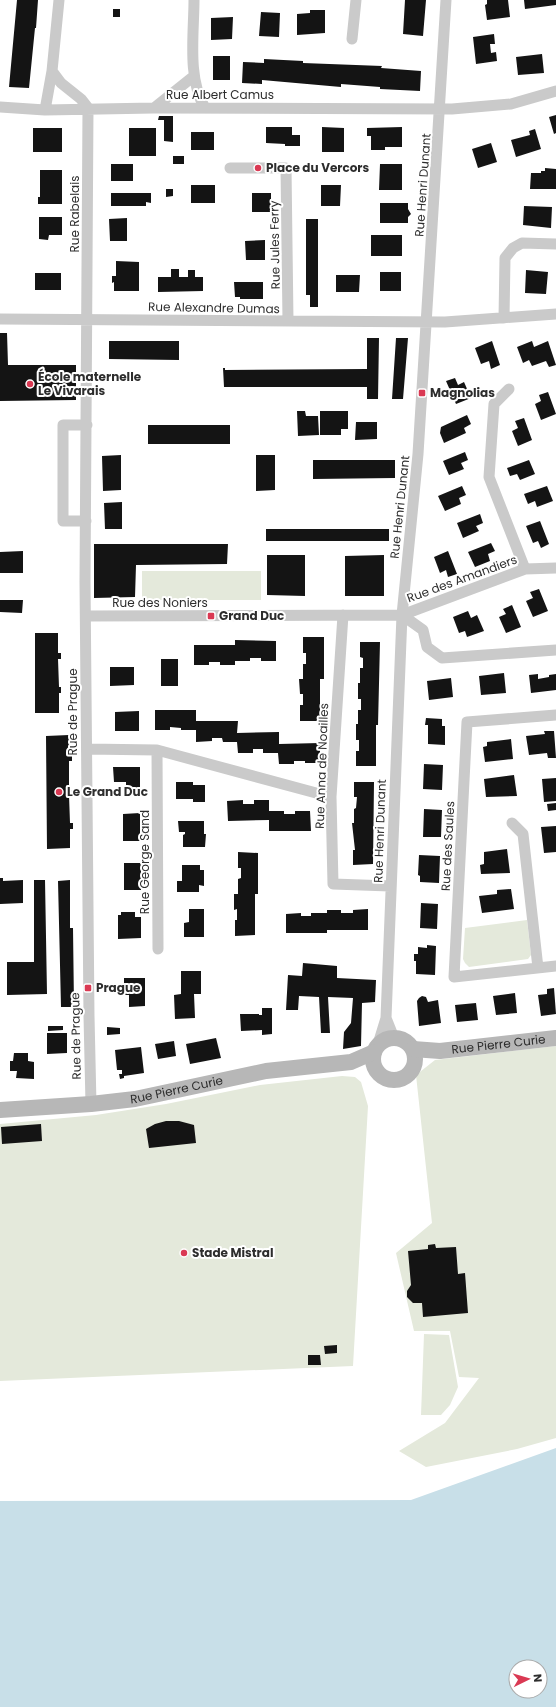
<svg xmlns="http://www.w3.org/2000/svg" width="556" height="1707" viewBox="0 0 556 1707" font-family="Poppins,sans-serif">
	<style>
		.green { fill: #e4e9db }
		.water { fill: #c8dfe8; fill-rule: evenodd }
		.building { fill: #141414 }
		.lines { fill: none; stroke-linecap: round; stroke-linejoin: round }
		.street { stroke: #cacaca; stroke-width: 11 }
		.secondary { stroke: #b7b7b7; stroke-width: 16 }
		.poi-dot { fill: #da3953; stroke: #fff; stroke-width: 1.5 }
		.labels { text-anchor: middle; stroke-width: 4; stroke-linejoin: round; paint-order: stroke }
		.street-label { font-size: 12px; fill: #2d2d2d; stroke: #fff }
		.poi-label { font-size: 12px; font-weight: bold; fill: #2d2d2d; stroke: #fff; text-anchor: start }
	</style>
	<rect width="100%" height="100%" fill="#fff"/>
	<!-- green -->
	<path class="green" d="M142 571H261V600H142Z
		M527 920 531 955 528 959 469 967 465 963 463 959 465 928Z
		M556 1046V1438L517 1449 426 1467 399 1451 445 1423 479 1378 459 1377 450 1331H414L396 1253 432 1223 416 1075 435 1060Z
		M342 1076 355 1077 361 1082 368 1106 353 1366 0 1381V1124L96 1115 166 1104 260 1085Z
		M424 1334 449 1335 458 1387 450 1405 441 1415H421Z"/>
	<!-- water -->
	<path class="water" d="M556 1448V1707H0V1501L411 1500ZM516 1667H540V1691H516Z"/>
	<!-- building -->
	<path class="building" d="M17 0H38L36 28H35L29 88 9 87Z
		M405 0H426L423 36 403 34Z
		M487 0H508L510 17 487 20 485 5 487 4Z
		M524 0H556V5L525 9Z
		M113 9H120V17H113Z
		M310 10H325V33L297 35V14L310 13Z
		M261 12 280 13 279 37 259 36Z
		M233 17 232 39 211 40V18Z
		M494 34 495 44H490L491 53 496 52 497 61 476 64 473 37Z
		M542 54 544 73 518 75 516 57Z
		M213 56H230V80H213Z
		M264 59 303 61V63L382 66 381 68 421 71 420 91 380 89V87L341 84V87L262 80V84L242 83 243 62 264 63Z
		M556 115V133L554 134 549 117Z
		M159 116H173V142L164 141V120H158Z
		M266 127H292V135H300V146H285V144L266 143Z
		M322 127 344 128V152H322Z
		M402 127V147H385V150H371V136H367V128Z
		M33 128H62V152H33Z
		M129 128H156V156H129Z
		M535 129 541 149 516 157 511 140 530 135 529 131Z
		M191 132H214V150H191Z
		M491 143 497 162 478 168 472 149Z
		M173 156H184V164H173Z
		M111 164H133V181H111Z
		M380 164H402V190H379Z
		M545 168 556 169V189H530L531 173H541V171H545Z
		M40 170H62V204H38V197H40Z
		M191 185H215V203H191Z
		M321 185H341L340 206H321Z
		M166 189H173V196L166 197Z
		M111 193H151V203L146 202V206H111Z
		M252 193H271V212H252Z
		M380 203H408V209L411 214 408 217V223H380Z
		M524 206 552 207 551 228 523 225Z
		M39 217H62V235H49L48 240 39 239Z
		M127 218V241H110L109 219Z
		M306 219H318V307H310V295H306Z
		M371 235H402V256H371Z
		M265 240V260H246L245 241Z
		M116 261 139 262V291H114V282L112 283V276H116Z
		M171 269H179V277H188V270H195V277H203V291L158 292V277H171Z
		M526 270 548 272 546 294 525 293Z
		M380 272H401V291H380Z
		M35 273H61V290H35Z
		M336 275H360L359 292H336Z
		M234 282H263V299H240V297H235Z
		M0 333H7L8 365H76V400L0 401Z
		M367 338H379L378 399H367V387H224L223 368H225V370L367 369Z
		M396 338H408L403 399H392Z
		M109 341H179V360L109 359Z
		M492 341 500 365 491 369 489 361 481 364 475 348Z
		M532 341 534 347 548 341 556 365 549 367 546 361 532 366 529 360 523 363 517 347Z
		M455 378 458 385 464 382 471 398 456 404 446 381Z
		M548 392 556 414 541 420 535 404 541 401 539 395Z
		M297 411H305L306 416H318L319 435 298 436Z
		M320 411H348V429H341V435H320Z
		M467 415 471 424 464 428 466 433 444 443 440 433 441 427Z
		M524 418 532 440 518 446 512 431 518 428 515 421Z
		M356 422H377V439L355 440Z
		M148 425H230V444H148Z
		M465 452 468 460 461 463 464 469 449 475 443 461Z
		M121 455V490L103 491 102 456Z
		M256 455H275V490L256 491Z
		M313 460H395V478L313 479Z
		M529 460 535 474 520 480 517 474 510 476 507 468Z
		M462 486 466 495 459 498 461 504 445 511 438 496Z
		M547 486 553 501 537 507 535 501 528 504 524 494Z
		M122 502V529H105L104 503Z
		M480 514 483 523 476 526 479 531 463 538 457 523Z
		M540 521 549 544 541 548 538 541 533 543 526 526Z
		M266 529H389V541H266Z
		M491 543 495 551 488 554 490 561 475 567 468 552Z
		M94 544H228L227 564 136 565 135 597 94 598Z
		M23 551V573H0V552Z
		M448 551 457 574 448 577 446 570 440 573 434 557Z
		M267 555H305V596L267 595Z
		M384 555V596H345V556Z
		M539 589 548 611 533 617 526 601 533 598 530 592Z
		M0 600H23L22 613 0 612Z
		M512 605 521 627 506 633 499 617 506 614 503 609Z
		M468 611 471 618 477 615 484 631 467 637 465 631 459 633 453 617Z
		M35 633H58V653H61V659H58L59 687H61V693H59V713H35Z
		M303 637H324V679H320V721H300V705H303V694H300L299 679H303V664H306V653H303Z
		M235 640 276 641V661H261V658H250V661H235V665H220V662H209V665H194V645H235Z
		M360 642H380L378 725H376V766H356V751H359V740H356V724H358V710H361V699H358V683H360V668H363V658L360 657Z
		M161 659H178V686H161Z
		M110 667H134V685L110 686Z
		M504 673 506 693 481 695 479 676Z
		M538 674V679L549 677V675L556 674V690L531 693 529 675Z
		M451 678 453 697 429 700 427 681Z
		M155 710H196V721H238L237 733 279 732V744L320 743V763H305V761H294V764H279L278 753H263V749H253V753H238L237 742H223L222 738H212V741L196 742V730H181V728L170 727V730H155Z
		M139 711V731H115V712Z
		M426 718 442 719V726H445V745L428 744V725H425Z
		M544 731H554L556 758H548L547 753 529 755 526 736 545 734Z
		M69 735V755H72V761H69V790H72L73 795H69L70 823H73V829H70V848L47 849 46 736Z
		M511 739 513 759 485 762 483 747 487 746V742Z
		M424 764 443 765 442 790 423 789Z
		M113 767H140V793L126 794V782H114Z
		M514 775 517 796 486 797 484 779Z
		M556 778V801L544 802 542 779Z
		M176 782H193V785H205V802H193V799H176Z
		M354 782H374L373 864 353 865V850H355L352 823H354V809L356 808 357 797H354Z
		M243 800V804H254V800H269V811H284V814H295V811H310L311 831H269V820L228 821 227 801Z
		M556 803V810L548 811 547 804Z
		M424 809 442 810 441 837H423Z
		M140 813V841H123V814Z
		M178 821H204V834H206L205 847H183V835L185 834V832H179Z
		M556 826V852L544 853 541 827Z
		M507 849 510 873 481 874 480 865 484 864V852Z
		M238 852 258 853V894H255V935L235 936V920H237V909L234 910V894H238V879L241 878V868H238Z
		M419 855 440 856 439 883 420 882V876L418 875Z
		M124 863H141V890H124Z
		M182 865H200V870H204V886L199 885V892H177V881H182Z
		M0 878H3V881L23 880V903L0 904Z
		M34 880H45L47 994 7 995V962H34Z
		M70 880V928H73L74 1007H61L58 881Z
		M511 889 514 909 482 913 479 896 497 894V890Z
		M421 903 438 904 437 929 420 928Z
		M189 909H204V937H184V923L189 922Z
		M368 909V930H327V933H286V914L301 913V916H311V913H327V910H341V913H353V910Z
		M121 912H135V917H141V938L118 939V915H121Z
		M427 945 436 946 435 975 416 974V961H414V954H418V947L427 948Z
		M303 963 337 966V978L376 980 375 1002 362 1003 361 1046 343 1049 344 1032 351 1023 353 998 328 997 330 1033H321L319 997 299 996 298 1010H286L288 975 302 976Z
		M181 971H201V994H194L195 1018 175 1019 174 995 181 994Z
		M124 978H145V1006L129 1007V995H124Z
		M554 988 556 1014 541 1016 538 995 547 994V989Z
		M515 993 517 1013 496 1015 493 996Z
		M422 996 426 997 428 1002 438 1000 441 1023 419 1026 417 1001 419 998Z
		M476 1003 478 1020 457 1022 455 1005Z
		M262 1008H272V1034L262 1035V1030L241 1031 240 1014H259V1015H262Z
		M48 1026H63V1030L48 1031Z
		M107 1027 120 1028V1034L107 1035Z
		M47 1033H67V1053L47 1054Z
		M216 1038 221 1058 190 1064 186 1044Z
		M174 1041 176 1056 158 1059 155 1044Z
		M141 1047 144 1073 124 1076V1078L120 1079 119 1074H122V1070H117L115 1050Z
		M14 1053H28V1061L34 1062V1079L16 1078 17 1071H10V1061H13Z
		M166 1121H179L194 1125 196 1143 149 1148 146 1129 155 1124Z
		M41 1124 42 1141 2 1144 1 1127Z
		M435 1244 436 1248 456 1247 458 1274 465 1273 468 1313 423 1317 422 1303H413L407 1297V1291L411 1285 408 1251 428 1249V1245Z
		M337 1345V1353L325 1354 324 1346Z
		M308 1355H320L321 1365H308Z"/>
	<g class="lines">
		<!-- street -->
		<path class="street" d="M194 0C194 33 187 79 205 108
			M352 39 356 0
			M52 71 61 83 81 99 88 108
			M0 107 45 110 154 108 452 109 511 104 556 91
			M88 108 85 582 89 1016 91 1104
			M154 108 194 76
			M45 110 52 71 59 0
			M230 168H286L288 321
			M504 318 505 258 513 248 522 243 556 244
			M0 319 445 322 556 314
			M509 389 494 404 489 477 525 569
			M86 521H63V425H87
			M343 615 331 797 333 884 390 886
			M402 615 423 630 427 647 442 658 556 650
			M86 616 402 615 525 569 556 568
			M556 715 467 722 454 977 556 966
			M87 749 157 750 331 797
			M157 750 158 949
			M512 823 523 834 538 968
			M386 1018 394 1038
			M378 1044 386 1018 402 615 418 454 446 0"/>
		<!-- secondary -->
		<g class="secondary">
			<circle cx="394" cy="1059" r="21"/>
			<path id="s1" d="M413 1049 440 1051 556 1038"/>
			<path id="s2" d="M0 1110 91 1104 135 1099 266 1071 351 1062 374 1052"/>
		</g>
	</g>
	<!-- markers -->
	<g class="poi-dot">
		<circle cx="258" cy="168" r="4"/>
		<circle cx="30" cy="384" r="4"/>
		<rect x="418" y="389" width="8" height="8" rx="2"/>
		<rect x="207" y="612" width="8" height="8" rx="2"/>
		<circle cx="59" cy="792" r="4"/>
		<rect x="84" y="984" width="8" height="8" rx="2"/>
		<circle cx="184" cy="1253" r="4"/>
	</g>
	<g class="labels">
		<!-- street labels -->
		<g class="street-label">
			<text x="220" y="99">Rue Albert Camus</text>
			<text transform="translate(423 185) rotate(-86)" y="4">Rue Henri Dunant</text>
			<text transform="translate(75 214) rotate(-90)" y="4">Rue Rabelais</text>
			<text transform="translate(275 245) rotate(-91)" y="4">Rue Jules Ferry</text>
			<text transform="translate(214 308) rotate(1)" y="4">Rue Alexandre Dumas</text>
			<text transform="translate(400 507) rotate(-84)" y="4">Rue Henri Dunant</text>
			<text transform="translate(462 579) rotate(-20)" y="4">Rue des Amandiers</text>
			<text x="160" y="607">Rue des Noniers</text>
			<text transform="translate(73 712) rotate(-90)" y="4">Rue de Prague</text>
			<text transform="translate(322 766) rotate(-88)" y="4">Rue Anna de Noailles</text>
			<text transform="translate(380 831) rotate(-88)" y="4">Rue Henri Dunant</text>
			<text transform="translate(448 846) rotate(-87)" y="4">Rue des Saules</text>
			<text transform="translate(145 862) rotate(-90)" y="4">Rue George Sand</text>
			<text transform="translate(76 1036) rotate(-91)" y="4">Rue de Prague</text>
			<text dy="4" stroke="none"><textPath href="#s1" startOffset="86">Rue Pierre Curie</textPath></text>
			<text dy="4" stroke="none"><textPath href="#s2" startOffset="178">Rue Pierre Curie</textPath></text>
		</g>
		<!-- poi labels -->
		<g class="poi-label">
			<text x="266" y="172">Place du Vercors</text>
			<text x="38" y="381">École maternelle<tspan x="38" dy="14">Le Vivarais</tspan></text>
			<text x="430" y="397">Magnolias</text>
			<text x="219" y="620">Grand Duc</text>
			<text x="67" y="796">Le Grand Duc</text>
			<text x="96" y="992">Prague</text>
			<text x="192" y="1257">Stade Mistral</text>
		</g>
	</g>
	<!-- north arrow -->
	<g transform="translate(528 1679) rotate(85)"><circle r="19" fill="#ffffff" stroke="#ababab"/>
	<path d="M0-3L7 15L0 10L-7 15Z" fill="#da3953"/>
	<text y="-6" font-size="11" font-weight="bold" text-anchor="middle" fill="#2d2d2d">N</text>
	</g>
</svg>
